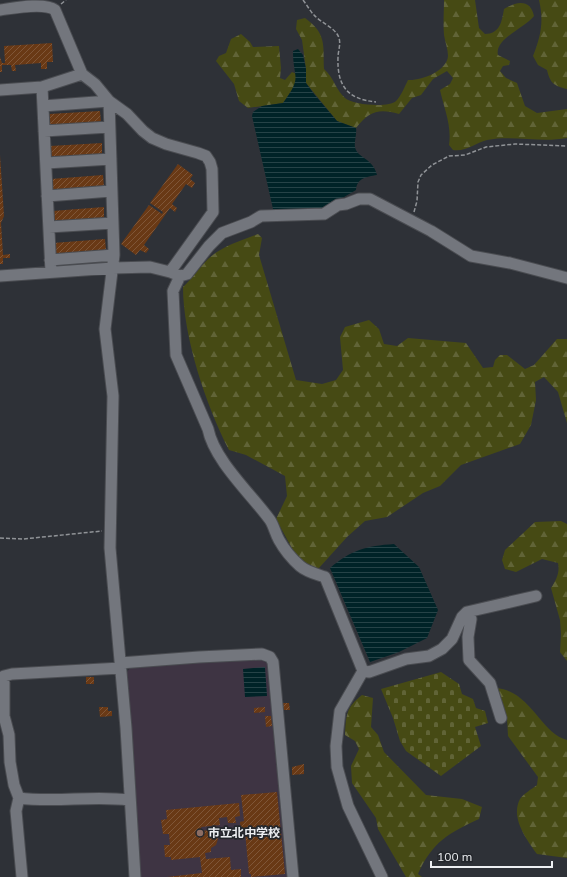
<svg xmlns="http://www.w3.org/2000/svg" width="567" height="877" viewBox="0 0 567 877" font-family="Mulish,'Noto Sans JP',sans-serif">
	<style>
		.education { fill: #3e3443 }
		.forest { fill: url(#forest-firs) }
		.cemetery { fill: url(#cemetery-stones) }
		.water { fill: url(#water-rules) }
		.building { fill: url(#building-hatch) }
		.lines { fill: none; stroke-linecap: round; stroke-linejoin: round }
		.minor-casing { stroke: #4a4c51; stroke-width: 13 }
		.path { stroke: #909397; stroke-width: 1.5; stroke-dasharray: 4 2; stroke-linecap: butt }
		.minor { stroke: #73767d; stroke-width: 11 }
		.education-dot { fill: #8d6e63; stroke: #24272c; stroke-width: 1.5 }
		.labels { text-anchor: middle; stroke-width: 3.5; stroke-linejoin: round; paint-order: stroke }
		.poi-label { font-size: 12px; font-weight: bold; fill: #edeff2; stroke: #24272c; text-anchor: start }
	</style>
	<defs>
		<pattern id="forest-firs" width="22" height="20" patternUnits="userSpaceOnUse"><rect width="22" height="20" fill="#464a14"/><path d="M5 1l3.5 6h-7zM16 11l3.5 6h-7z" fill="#616437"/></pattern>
		<pattern id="cemetery-stones" width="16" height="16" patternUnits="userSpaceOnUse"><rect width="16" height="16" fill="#464a14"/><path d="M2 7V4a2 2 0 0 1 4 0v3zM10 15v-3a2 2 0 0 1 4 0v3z" fill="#616437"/></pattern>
		<pattern id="water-rules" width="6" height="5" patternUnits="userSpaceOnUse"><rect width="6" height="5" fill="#002327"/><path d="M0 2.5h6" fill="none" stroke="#264347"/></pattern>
		<pattern id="building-hatch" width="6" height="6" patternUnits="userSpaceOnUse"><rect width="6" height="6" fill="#693915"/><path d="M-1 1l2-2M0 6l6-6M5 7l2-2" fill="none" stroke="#7f5638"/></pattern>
	</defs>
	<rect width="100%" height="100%" fill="#2e3137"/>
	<!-- education -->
	<path class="education" d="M209 659 262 660 272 667 291 877H139L126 673 131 667Z"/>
	<!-- forest -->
	<path class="forest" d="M444 0H475L479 28 485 34C500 34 502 21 504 9 518 0 531 0 534 16 525 28 494 39 498 55L510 61 509 65 503 66 500 71 506 78 517 83 525 106 537 113 567 109V138C541 143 513 135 487 140 475 143 466 152 453 150L449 145C452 126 444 108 440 90L450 84 453 78 447 71 433 79 421 95 412 98 399 114C379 108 369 111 356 128L337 121 306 83V69L302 40 296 29 297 20 305 18C327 34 323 45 324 69 335 79 335 89 345 98 352 105 389 108 396 101 401 96 405 86 408 80 421 81 447 71 448 56 448 49 445 42 444 35 443 23 444 11 444 0Z
		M539 0H567V89C554 86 550 83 547 70L538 65 533 56C541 36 544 21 539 0Z
		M241 34 250 42 253 47 279 46 281 68 280 78 285 80 292 72 297 74 295 86 283 103 248 108 239 101 234 84 216 61 219 56 226 53 231 39Z
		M258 234 262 238 259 255 296 380 322 384 336 380 343 370 340 337 345 327 369 320 379 329 384 344 397 346 408 338 466 343 483 368 493 367 495 360 500 355H507L525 369 534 365 557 339H567V423L558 392 544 377 535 382 536 400 531 425 520 444 461 465 440 486 423 493 387 517 365 521 347 537 319 568 311 569 300 563 276 519 287 496 285 476 246 455 229 450C206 406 183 336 183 287 193 278 199 268 208 259 222 246 240 241 258 234Z
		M561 521 567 524V661L560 652 561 634 560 620 551 588C556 580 560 573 558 563L542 559 516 572 505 569 502 560 505 550 535 522Z
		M496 688C531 691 541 734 567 740V858L537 854C527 840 510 818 520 799 523 794 532 789 537 785L538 777 508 736 507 718 497 697Z
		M362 695 373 698 371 727 378 735 384 752 426 795 462 799 482 807 479 819C449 833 432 842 418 874L422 877H406L378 829 376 818 352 783 351 766 359 749 355 741 345 735C346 716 346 707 362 695Z"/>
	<!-- cemetery -->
	<path class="cemetery" d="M441 672 459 684 462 694 473 699 476 708 485 711 488 723 475 727 481 746 441 776 406 751 400 741 393 718 381 689Z"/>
	<!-- water -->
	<path class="water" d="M298 49 303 55 306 69V83L314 94 337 121 356 128C357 134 354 142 355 147 357 158 373 158 377 175 366 177 357 178 356 190L344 197 332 201 323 209H273L252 116 253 112 262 106 283 103C303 75 293 80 293 51Z
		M394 544 419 567 438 610 427 638 399 652 370 662 330 568C351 550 366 546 394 544Z
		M265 667 267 696 245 697 243 669Z"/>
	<!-- building -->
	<path class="building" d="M52 43 53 62H47V69H41V63L15 65 16 71H12L11 65H2V72H0V57L2 63H5L4 46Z
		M100 111 101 122 49 126V114Z
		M102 143V154L51 157 50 146Z
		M0 155 4 216 1 223 3 255 10 254V258H3V264H0Z
		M178 164 193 175 190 179 195 183 192 188 186 184 172 204 177 208 175 212 170 208 144 245 149 249 146 253 140 250 136 255 121 244 149 205 162 214 163 212 150 203Z
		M103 175 104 187 52 190 51 179Z
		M104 207V219L52 222V211Z
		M105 239 106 250 54 254 53 243Z
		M86 677H94V684H86Z
		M283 703H289L290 710H283Z
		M99 707H108V711H112V716L100 717Z
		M265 707V712L254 713V708Z
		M265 716H271L272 726 266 727Z
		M304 764V774L292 775V767Z
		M277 792 285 874 251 877V874H249L245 832H241L240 822 244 821 241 795Z
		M239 803 240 816 235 817 236 823H228L227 817 219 818 220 825 201 827 202 831 209 830 210 833 216 835 218 839 216 845 211 848V852L205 853 206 859 230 857 231 870 241 869V877H167L202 873 200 857 171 860V857H165L164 845H170L169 834H163L161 820 167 819 166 810Z"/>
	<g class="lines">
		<defs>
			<path id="minor" d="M0 10C14 8 44 2 55 10L82 74 95 84 109 101 127 114 143 131 152 138 166 144 198 153 206 156 210 162 212 169 213 212 170 272
				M42 87 82 74
				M0 90 42 87 51 272
				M109 101 114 255 105 329 113 396 110 548 126 728 135 877
				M43 106 109 101
				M44 131 109 127
				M46 163 111 159
				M47 196 111 191
				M49 227 113 223
				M50 260 114 255
				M0 276 113 268 150 267 170 272 180 276 187 274 209 246 222 233 251 222 261 216 324 214 338 205 346 204 359 199H370L431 231 471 256 510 263 567 278
				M180 276 173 291 176 355 208 429C214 460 251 494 270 520 274 526 275 533 279 540 284 549 292 559 300 566 307 572 316 574 325 577L363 671 340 711 336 746 337 767 348 806 382 877
				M467 612 471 619 468 637 469 660 490 683 501 718
				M120 663 199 657 262 654 270 657 273 662 293 877
				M363 671 369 672 406 659 429 656 442 649 452 639 462 617 467 612 536 596
				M19 798C56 803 93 795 129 800
				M22 877 16 811 19 798 14 785 10 762 9 735 4 716V676L12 674 121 668"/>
		</defs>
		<!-- minor casing -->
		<use href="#minor" class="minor-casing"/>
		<!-- path -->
		<path class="path" d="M303 0C307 5 310 11 314 15 321 23 336 28 339 38 341 44 338 52 338 57 337 86 347 99 376 102
			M61 4 66 0
			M414 212 417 201 418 182 421 175 432 165 449 156 465 155 486 147 515 144 567 146
			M0 538 23 539 102 531"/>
		<!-- minor -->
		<use href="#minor" class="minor"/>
	</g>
	<!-- markers -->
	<circle class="education-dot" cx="200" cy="833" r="4"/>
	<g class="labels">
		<!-- poi labels -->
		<g class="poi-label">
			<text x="208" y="837">市立北中学校</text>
		</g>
	</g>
	<!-- scale -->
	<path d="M431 861v6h121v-6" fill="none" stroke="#edeff2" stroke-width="2"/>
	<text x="437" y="861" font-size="12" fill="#edeff2" stroke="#24272c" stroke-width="3" paint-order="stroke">100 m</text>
</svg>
